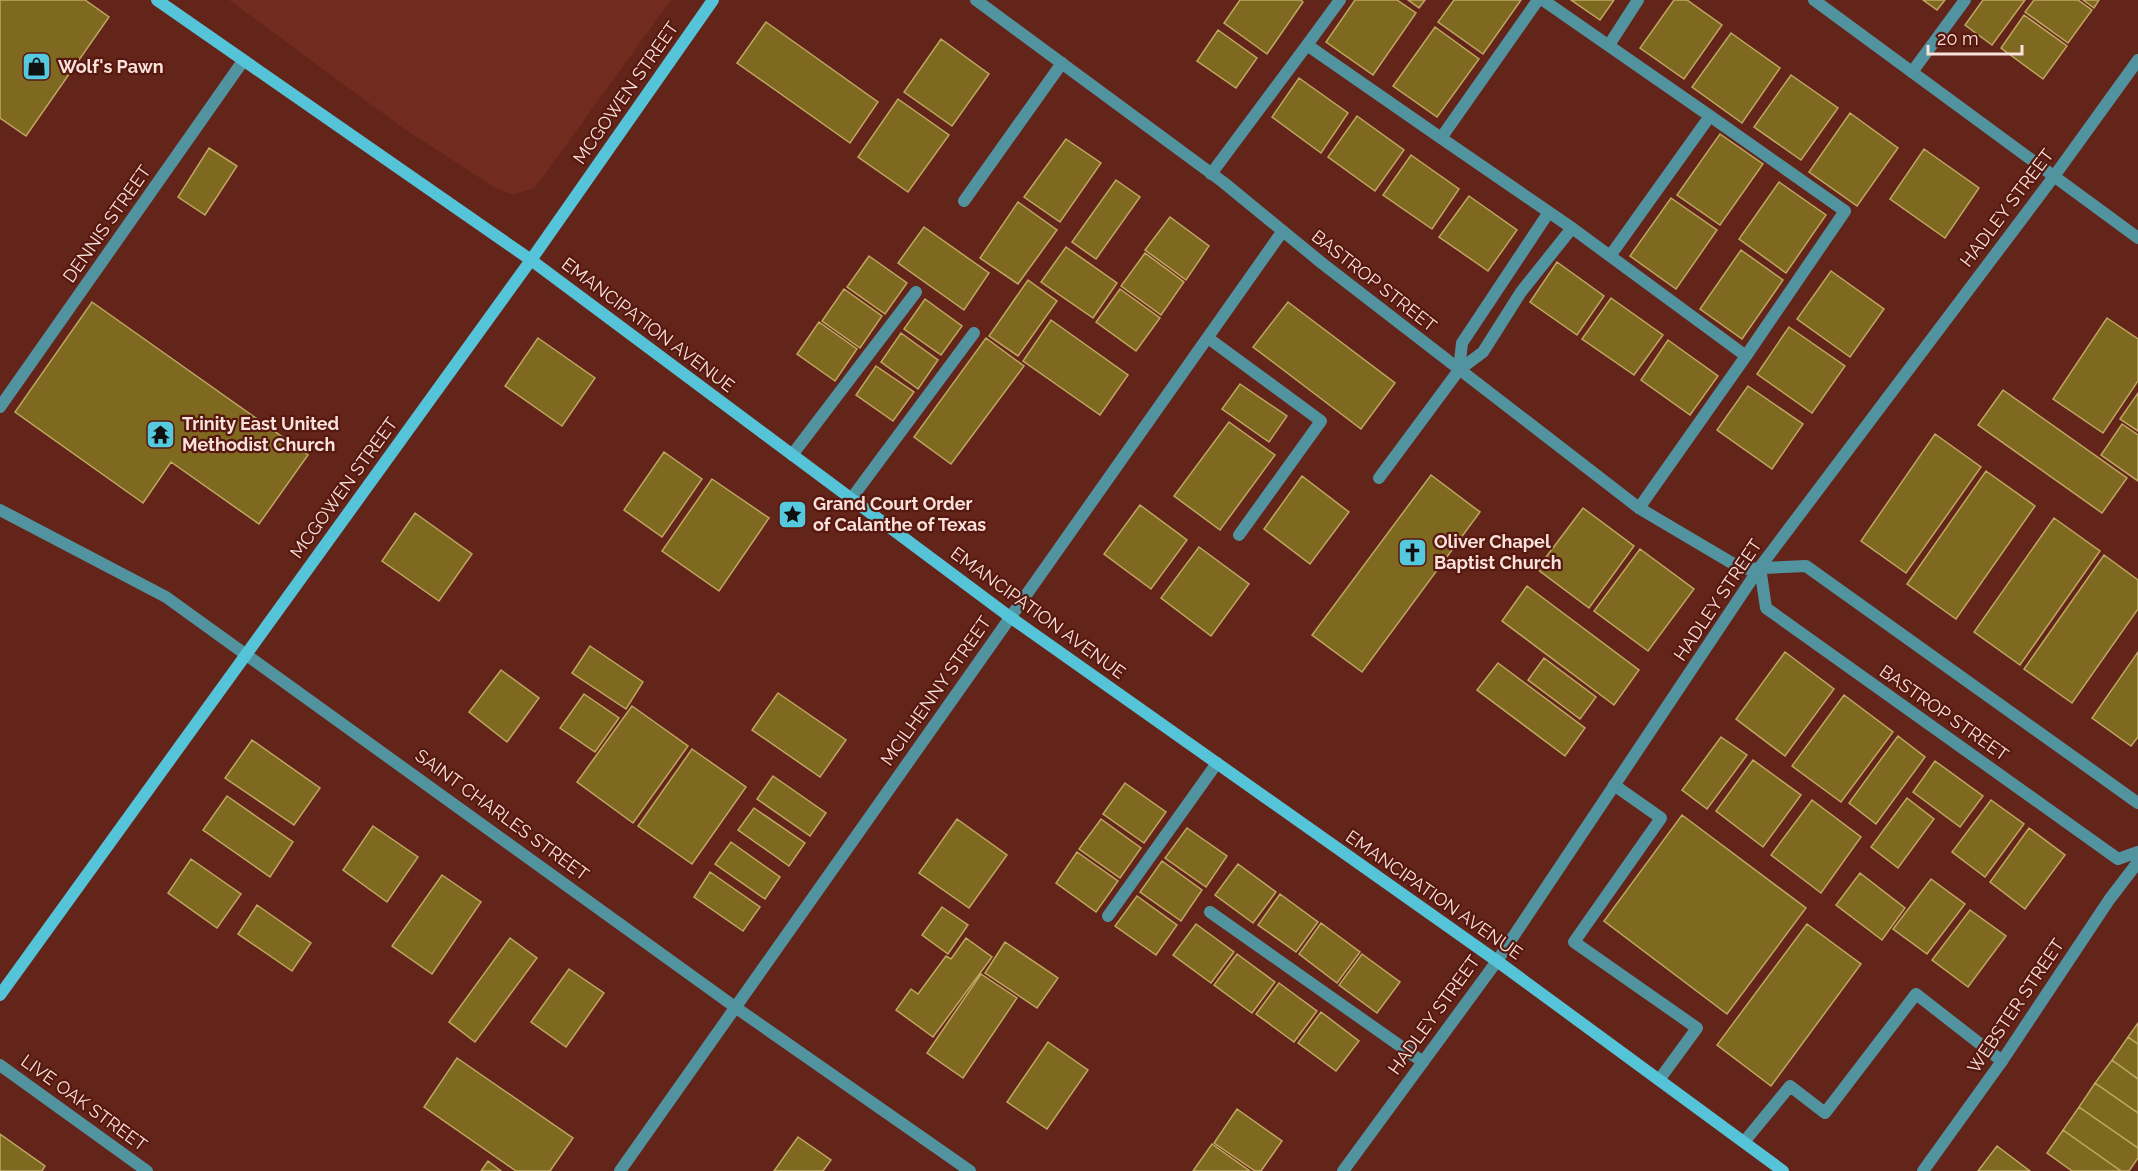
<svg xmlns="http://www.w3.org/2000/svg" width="2138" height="1171" viewBox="0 0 2138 1171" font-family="Raleway,sans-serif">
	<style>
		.built { fill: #712b1f }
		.building { fill: #7f6920; stroke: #bea761; stroke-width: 1.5 }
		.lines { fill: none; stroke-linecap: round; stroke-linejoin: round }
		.lane { stroke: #5293a0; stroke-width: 12 }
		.street { stroke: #5293a0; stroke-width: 12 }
		.secondary { stroke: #55c4d8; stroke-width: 12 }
		.labels { text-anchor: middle; stroke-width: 4.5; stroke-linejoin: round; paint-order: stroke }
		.poi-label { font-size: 18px; font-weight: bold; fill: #f9e1dc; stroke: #57190f; text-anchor: start }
		.street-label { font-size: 18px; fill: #f9e1dc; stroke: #57190f }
	</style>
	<rect width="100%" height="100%" fill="#63241a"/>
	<!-- built -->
	<path class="built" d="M229 0H671L535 188 514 195 497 189 403 128Z"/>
	<!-- building -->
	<path class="building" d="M0 0H85L109 17 26 136 0 118Z
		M1240 0H1301L1303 2 1267 54 1224 23Z
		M1355 0H1397L1416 13 1373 75 1326 42Z
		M1408 0H1425L1419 8Z
		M1454 0H1521L1483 54 1438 22Z
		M1571 0H1614L1600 20Z
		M1674 0H1687L1722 25 1684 79 1640 48Z
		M1923 0H1945L1937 10Z
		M1983 0H2025L1992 45 1965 25Z
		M2034 0H2078L2092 10 2068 43 2025 12Z
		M2083 0H2099L2094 8Z
		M2024 15 2067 46 2043 79 2001 48Z
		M766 22 878 102 850 143 737 63Z
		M1435 27 1479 59 1437 117 1393 86Z
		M1218 30 1257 58 1236 88 1197 61Z
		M1731 33 1780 68 1742 123 1692 87Z
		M941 39 989 74 952 126 904 92Z
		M1791 75 1838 108 1801 160 1754 127Z
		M1299 78 1348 113 1321 153 1272 117Z
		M898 99 949 135 908 192 858 157Z
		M1850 113 1898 148 1857 206 1809 172Z
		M1357 116 1404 150 1375 191 1328 157Z
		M1720 134 1763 164 1720 225 1677 195Z
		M1066 139 1101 163 1060 222 1024 197Z
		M209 148 237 166 205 215 178 197Z
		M1924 149 1979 188 1945 238 1890 199Z
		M1411 155 1459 189 1432 229 1383 195Z
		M1116 180 1140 197 1096 259 1072 242Z
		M1779 182 1826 215 1786 273 1739 239Z
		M1469 196 1517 230 1488 271 1439 237Z
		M1671 198 1717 230 1676 289 1630 256Z
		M1018 202 1057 230 1018 284 980 258Z
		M1170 217 1209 246 1186 280 1145 250Z
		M924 227 989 273 964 310 898 263Z
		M1066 247 1117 283 1093 318 1041 282Z
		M1741 250 1783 280 1742 339 1700 309Z
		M1145 253 1184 282 1161 315 1121 286Z
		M869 256 907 283 885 314 847 287Z
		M1557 262 1604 296 1577 335 1530 302Z
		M1831 271 1884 309 1850 357 1797 319Z
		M1028 280 1057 301 1018 356 989 336Z
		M844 289 882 316 860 348 822 321Z
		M1120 289 1160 318 1136 351 1096 322Z
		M1611 298 1663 335 1634 375 1582 339Z
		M925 299 962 326 941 355 904 329Z
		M92 302 308 455 259 524 171 462 143 503 15 412Z
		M1288 302 1395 383 1361 429 1253 347Z
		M2107 318 2138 339V381L2103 433 2053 399Z
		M1051 320 1128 375 1100 415 1023 361Z
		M819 322 857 349 835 381 797 354Z
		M1789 327 1845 366 1812 413 1757 374Z
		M901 333 938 360 918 389 881 362Z
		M538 338 595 378 562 426 505 386Z
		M986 338 1024 366 951 464 914 437Z
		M1668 340 1718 376 1690 415 1641 380Z
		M876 366 914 392 893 421 856 395Z
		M1240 384 1287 416 1269 442 1222 409Z
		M1748 386 1803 424 1772 469 1717 430Z
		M2003 390 2127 478 2102 513 1978 425Z
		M2138 393V431L2120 419Z
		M1229 422 1275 455 1220 530 1174 496Z
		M2122 424 2138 435V481L2101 455Z
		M1935 434 1981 467 1906 573 1861 541Z
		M664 452 702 479 662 537 624 510Z
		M1986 471 2035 506 1956 619 1907 584Z
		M1431 475 1480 512 1362 672 1312 635Z
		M1302 476 1349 512 1310 564 1264 529Z
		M712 479 769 518 719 591 662 551Z
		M1140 505 1187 540 1151 589 1104 554Z
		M1583 508 1634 546 1589 608 1537 569Z
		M415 513 472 554 439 601 382 561Z
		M2054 518 2100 551 2020 665 1974 632Z
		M1199 547 1249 584 1211 636 1161 598Z
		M1640 549 1694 589 1648 651 1594 611Z
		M2104 555 2138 580V609L2072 703 2024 669Z
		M1527 586 1639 670 1614 705 1502 621Z
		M590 646 643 682 626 709 572 673Z
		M1785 652 1834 689 1785 756 1736 719Z
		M2138 652V737L2131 746 2092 718Z
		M1544 658 1596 697 1580 719 1528 680Z
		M1498 663 1585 728 1565 756 1477 690Z
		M501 670 539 698 507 742 469 712Z
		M778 693 846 740 820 777 752 730Z
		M584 694 619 718 595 752 560 728Z
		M1844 695 1893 732 1841 802 1792 766Z
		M632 706 688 746 633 823 577 782Z
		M1898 736 1925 757 1876 824 1849 803Z
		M1721 737 1747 755 1707 809 1682 790Z
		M252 740 320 788 294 825 225 778Z
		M692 749 746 787 692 864 638 826Z
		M1753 760 1801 795 1763 847 1716 811Z
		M1935 761 1983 796 1960 827 1913 792Z
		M773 776 826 813 810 836 757 799Z
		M1125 783 1166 812 1144 843 1103 814Z
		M227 796 293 842 270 877 203 830Z
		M1907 798 1934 819 1898 868 1871 847Z
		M1812 800 1861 837 1821 893 1771 855Z
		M1991 800 2024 824 1985 877 1952 852Z
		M754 808 805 843 789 866 738 830Z
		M1682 815 1806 908 1727 1014 1604 921Z
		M957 819 1007 855 969 908 919 873Z
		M1101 819 1141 848 1120 878 1079 849Z
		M373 826 418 857 387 902 343 870Z
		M1187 828 1227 856 1206 887 1165 858Z
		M2029 828 2065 855 2025 909 1990 882Z
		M731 842 780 877 765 899 715 864Z
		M1077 852 1118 881 1096 912 1056 883Z
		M191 859 241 894 217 928 168 893Z
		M1162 861 1202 890 1181 921 1140 892Z
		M1238 864 1276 892 1253 923 1215 895Z
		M710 872 760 907 743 931 694 897Z
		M1860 873 1905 908 1882 940 1836 905Z
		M442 875 481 902 432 974 392 946Z
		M1931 879 1965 904 1927 954 1893 929Z
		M1280 894 1318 922 1296 952 1258 925Z
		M1137 896 1177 925 1156 955 1115 926Z
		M257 905 311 943 292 971 238 934Z
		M942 907 968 925 948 954 922 935Z
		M1970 910 2006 936 1968 987 1932 960Z
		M1321 923 1360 952 1337 983 1299 954Z
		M1196 924 1234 952 1211 983 1173 955Z
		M1807 924 1861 964 1771 1086 1717 1045Z
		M510 938 537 958 475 1042 449 1022Z
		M966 938 992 957 933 1037 896 1010 911 989 918 994 946 956 951 959Z
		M1005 942 1058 978 1037 1008 985 973Z
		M1237 954 1275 982 1252 1013 1214 985Z
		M1362 954 1400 982 1377 1013 1339 985Z
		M569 969 604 993 566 1047 531 1022Z
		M981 974 1017 998 963 1078 927 1053Z
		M1279 983 1317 1011 1294 1042 1256 1014Z
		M1321 1012 1359 1041 1336 1071 1298 1043Z
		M2138 1023V1044L2128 1037Z
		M2128 1037 2138 1044V1079L2112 1060Z
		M1048 1042 1088 1070 1047 1129 1007 1102Z
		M457 1058 573 1138 550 1171H516L424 1107Z
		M2112 1060 2138 1079V1113L2095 1083Z
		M2095 1083 2138 1113V1148L2079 1107Z
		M2079 1107 2138 1148V1158L2129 1171H2121L2063 1130Z
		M1237 1109 1282 1141 1261 1171H1255L1214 1143Z
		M2063 1130 2121 1171H2072L2047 1153Z
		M0 1134 45 1166 42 1171H0Z
		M798 1137 831 1160 823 1171H774Z
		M1212 1144 1250 1171H1193Z
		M1997 1146 2030 1171H1978Z
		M488 1161 501 1171H481Z"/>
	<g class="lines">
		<!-- lane -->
		<path class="lane" d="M1340 0 1307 45 1441 138
			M1538 0 1441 138 1572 228 1746 356 1639 508
			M1543 0 1710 116
			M1609 45 1638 0
			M1912 72 1965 0
			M1211 174 1307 45
			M964 201 1062 63
			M1549 212 1462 343 1459 370 1483 352 1521 292 1572 228
			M1610 256 1710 116 1845 211 1746 356
			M1208 338 1321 421 1239 535
			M792 455 916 292
			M1379 478 1459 370
			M851 499 974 333
			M1614 785 1661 818 1574 942 1697 1028 1659 1080
			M1210 912 1423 1062
			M1108 916 1217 763
			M1744 1142 1790 1086 1825 1113 1916 994 2002 1061"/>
		<!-- street -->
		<path class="street" d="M976 0 1223 182 1323 264 1639 508 1742 569 1806 566 2138 803
			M1814 0 2138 238
			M0 407 243 61
			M0 510 166 597 735 1007 970 1171
			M1760 567 1766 608 2118 859 2138 852
			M0 1065 147 1171
			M620 1171 1282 232
			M1343 1171 1497 961 1760 567 2055 175 2138 60
			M1923 1171 2002 1061 2109 900 2138 862"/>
		<!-- secondary -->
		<path class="secondary" d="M157 0 531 260 1010 617 1497 961 1783 1171
			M0 995 531 260 713 0"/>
	</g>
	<!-- icons -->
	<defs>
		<symbol id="shop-square" viewBox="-11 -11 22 22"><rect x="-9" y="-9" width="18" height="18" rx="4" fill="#55cadf" stroke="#57190f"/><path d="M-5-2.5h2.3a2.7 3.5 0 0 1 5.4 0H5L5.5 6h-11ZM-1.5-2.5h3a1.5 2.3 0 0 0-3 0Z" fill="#111"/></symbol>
		<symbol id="temple-square" viewBox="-11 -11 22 22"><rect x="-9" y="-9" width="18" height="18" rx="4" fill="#55cadf" stroke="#57190f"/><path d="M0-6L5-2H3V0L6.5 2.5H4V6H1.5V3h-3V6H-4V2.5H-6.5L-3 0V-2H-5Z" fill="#111"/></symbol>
		<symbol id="sight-square" viewBox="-11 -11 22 22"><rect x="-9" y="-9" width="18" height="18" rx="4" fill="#55cadf" stroke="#57190f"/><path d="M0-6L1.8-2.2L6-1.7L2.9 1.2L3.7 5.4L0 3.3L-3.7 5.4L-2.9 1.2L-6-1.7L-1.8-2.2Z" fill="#111"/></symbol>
		<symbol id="church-square" viewBox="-11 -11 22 22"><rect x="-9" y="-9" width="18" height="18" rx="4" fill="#55cadf" stroke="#57190f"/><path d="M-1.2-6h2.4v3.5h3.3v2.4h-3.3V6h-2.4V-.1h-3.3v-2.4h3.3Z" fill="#111"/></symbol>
	</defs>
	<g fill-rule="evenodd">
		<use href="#shop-square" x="20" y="50" width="33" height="33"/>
		<use href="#temple-square" x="144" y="418" width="33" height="33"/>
		<use href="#sight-square" x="776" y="498" width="33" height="33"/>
		<use href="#church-square" x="1396" y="536" width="33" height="33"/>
	</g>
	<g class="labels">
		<!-- poi labels -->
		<g class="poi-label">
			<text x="58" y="73">Wolf's Pawn</text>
			<text x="182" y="430">Trinity East United<tspan x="182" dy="21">Methodist Church</tspan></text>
			<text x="813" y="510">Grand Court Order<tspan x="813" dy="21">of Calanthe of Texas</tspan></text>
			<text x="1434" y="548">Oliver Chapel<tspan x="1434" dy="21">Baptist Church</tspan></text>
		</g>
		<!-- street labels -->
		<g class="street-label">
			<text transform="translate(626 93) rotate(-55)" y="6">MCGOWEN STREET</text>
			<text transform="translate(2007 208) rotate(-53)" y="6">HADLEY STREET</text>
			<text transform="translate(107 224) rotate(-55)" y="6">DENNIS STREET</text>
			<text transform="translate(1374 281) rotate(38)" y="6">BASTROP STREET</text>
			<text transform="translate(648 325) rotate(37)" y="6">EMANCIPATION AVENUE</text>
			<text transform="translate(344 488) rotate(-54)" y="6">MCGOWEN STREET</text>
			<text transform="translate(1718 600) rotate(-56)" y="6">HADLEY STREET</text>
			<text transform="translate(1038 613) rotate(36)" y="6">EMANCIPATION AVENUE</text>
			<text transform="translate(936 691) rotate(-55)" y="6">MCILHENNY STREET</text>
			<text transform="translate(1944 713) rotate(35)" y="6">BASTROP STREET</text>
			<text transform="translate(502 815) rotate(36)" y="6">SAINT CHARLES STREET</text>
			<text transform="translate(1434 895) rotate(35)" y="6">EMANCIPATION AVENUE</text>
			<text transform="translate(2016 1006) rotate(-56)" y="6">WEBSTER STREET</text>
			<text transform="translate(1434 1015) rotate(-54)" y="6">HADLEY STREET</text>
			<text transform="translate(84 1103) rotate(36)" y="6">LIVE OAK STREET</text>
		</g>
	</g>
	<!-- scale -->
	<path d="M1928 45v9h94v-9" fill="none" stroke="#f9e1dc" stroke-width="3"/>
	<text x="1937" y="45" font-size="18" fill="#f9e1dc" stroke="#57190f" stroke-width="4.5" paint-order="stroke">20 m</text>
</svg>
